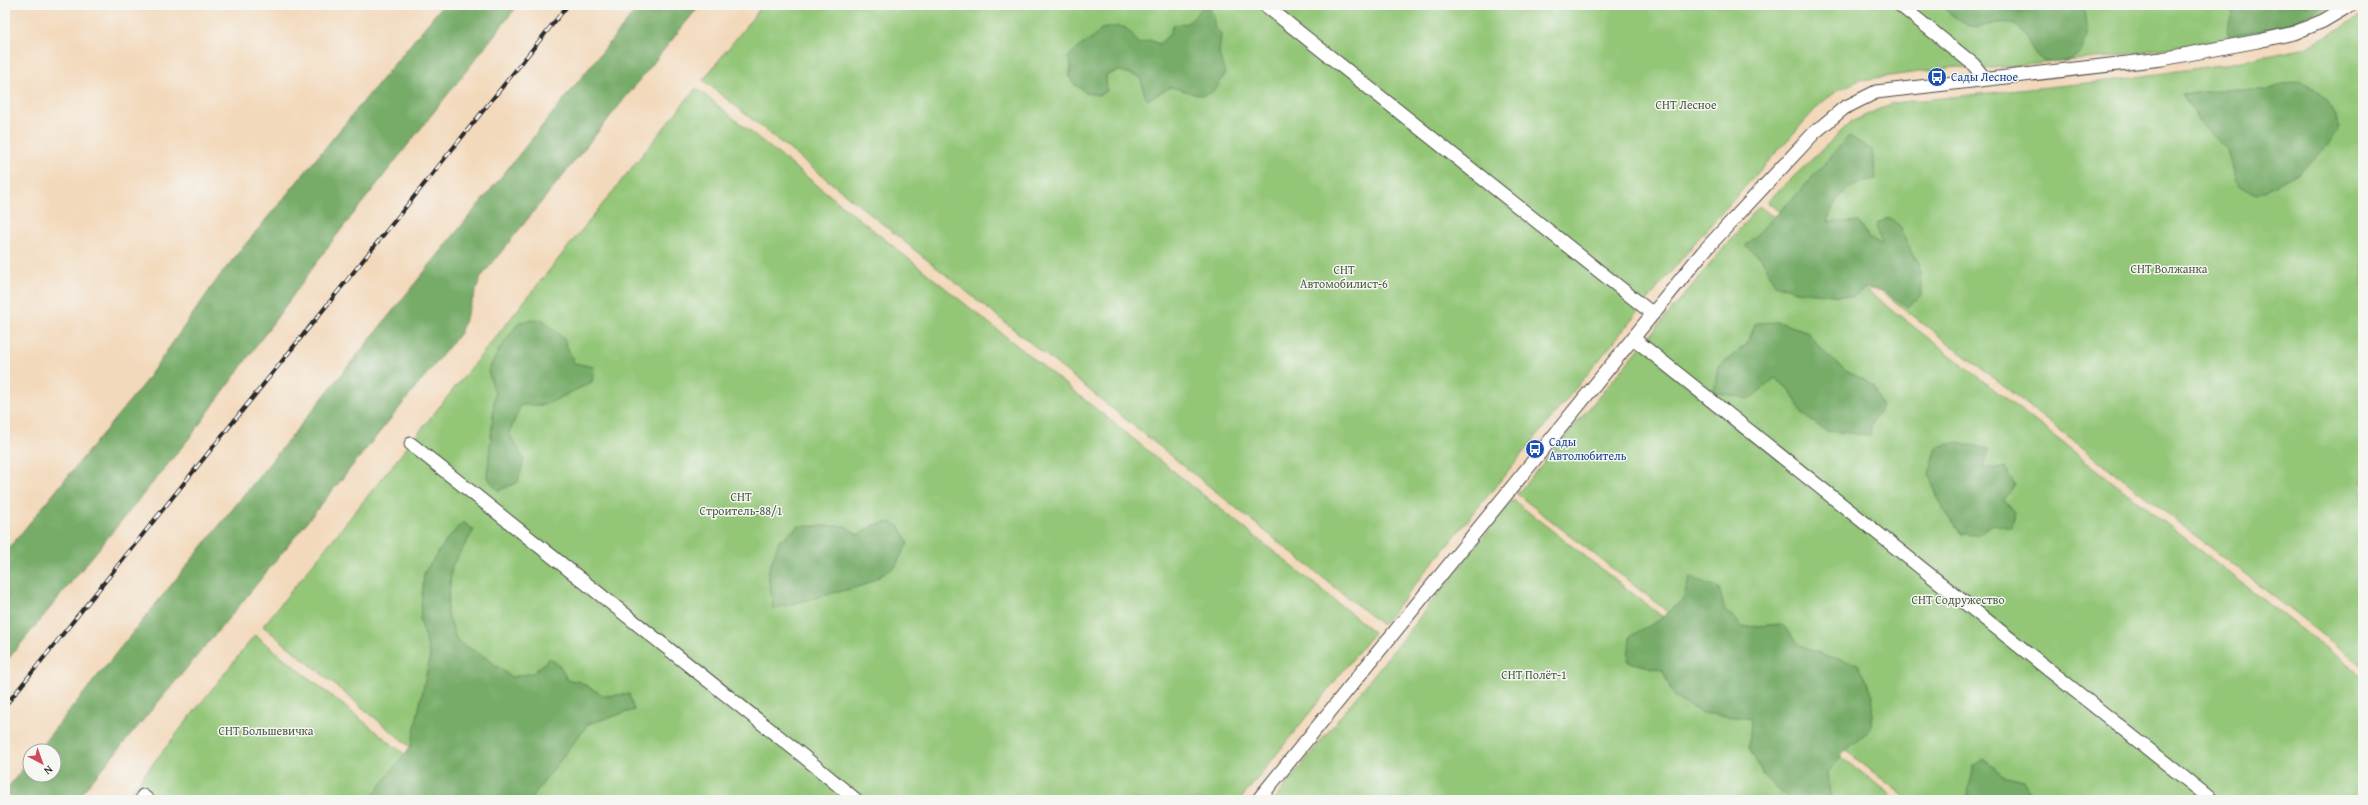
<svg xmlns="http://www.w3.org/2000/svg" width="2368" height="805" viewBox="0 0 2368 805" font-family="'Gentium Book Plus',serif">
	<style>
		.green { fill: #93c677; stroke: #5f7851 }
		.forest { fill: #76ab68; stroke: #506b4a }
		.lines { fill: none; stroke-linecap: round; stroke-linejoin: round }
		.minor-casing { stroke: #494541; stroke-width: 15 }
		.minor { stroke: #fff; stroke-width: 13 }
		.rail-casing { stroke: #2b2b2b; stroke-width: 4 }
		.rail { stroke: #f6f6f2; stroke-width: 2.5; stroke-dasharray: 8; stroke-linecap: butt }
		.labels { text-anchor: middle; stroke-width: 3; stroke-linejoin: round; paint-order: stroke }
		.transit-label { font-size: 12px; fill: #164399; stroke: #f6f6f2; text-anchor: start }
		.park-label { font-size: 12px; fill: #4a5a42; stroke: #f6f6f2 }
	</style>
	<rect width="100%" height="100%" fill="#f6f6f2"/>
	<filter id="ink" filterUnits="userSpaceOnUse"><feTurbulence type="fractalNoise" baseFrequency=".025" numOctaves="2"/><feDisplacementMap in="SourceGraphic" scale="8" xChannelSelector="R" yChannelSelector="G"/><feConvolveMatrix kernelMatrix="1 2 1 2 8 2 1 2 1" color-interpolation-filters="sRGB"/></filter>
	<filter id="wash" filterUnits="userSpaceOnUse"><feTurbulence type="fractalNoise" baseFrequency=".012" numOctaves="4" result="noise"/><feDisplacementMap in="SourceGraphic" scale="16" xChannelSelector="R" yChannelSelector="G"/><feGaussianBlur stdDeviation="0.9" result="paint"/><feColorMatrix in="noise" values="0 0 0 0 0 0 0 0 0 0 0 0 0 0 0 0 0 1.4 0 .05"/><feComposite in="paint" operator="in"/></filter>
	<g filter="url(#wash)">
		<rect width="100%" height="100%" fill="#f3d9bb"/>
		<!-- green -->
		<path class="green" d="M763 5H2249L2278 30 2235 38 2107 57 1982 69 1956 67 1860 80 1840 89 1821 103 1697 240 1382 625 703 80Z
			M2256 5H2336L2283 28Z
			M2363 14V666L1767 202 1851 122 1893 103 2116 80 2226 64 2307 48Z
			M696 88 1374 632 1240 800H475L263 626Z
			M1759 206 2363 677V800H1909L1517 494Z
			M1513 500 1897 800H1274Z
			M255 635 462 800H124Z"/>
		<!-- forest -->
		<path class="forest" d="M443 5H518L333 240 191 436 5 663V553L145 382 221 274Z
			M640 5H700L481 277 460 333 243 601 76 800H5V791L30 760V775H54V751H37Z
			M1939 5H2083C2091 29 2090 59 2059 62 2053 63 2048 63 2042 60 2028 51 2028 28 2010 23 1998 20 1982 29 1970 26 1960 23 1948 11 1939 5Z
			M2230 5H2324C2299 25 2260 31 2229 36 2227 25 2231 19 2233 9Z
			M1204 6 1209 8 1214 16V26L1221 34 1219 54 1225 73C1210 108 1196 92 1170 87L1148 100 1145 96 1140 77 1120 71 1106 75 1107 91 1099 95 1085 93C1082 86 1074 87 1071 80 1067 72 1075 66 1068 58 1077 44 1094 40 1101 29 1108 28 1122 24 1127 29 1132 33 1134 39 1139 44L1150 40 1159 44 1170 34 1173 25C1193 25 1191 18 1204 6Z
			M2301 79 2327 100 2340 127 2327 146 2301 171 2257 195 2238 185 2226 148 2203 126 2182 95 2216 90H2266Z
			M1849 136 1872 150 1876 179C1848 182 1837 196 1827 222H1859L1869 238 1881 244 1877 224 1889 217 1901 227 1904 238 1919 263 1922 294 1908 307 1884 291 1865 288 1853 297 1795 291 1775 284 1761 258 1745 246 1801 190Z
			M542 319 564 339 574 363 594 367 592 382 545 405H521L509 433 524 460 518 482 498 491 487 477 495 393 488 371 499 350 519 322Z
			M1778 322 1806 331 1826 354 1846 371 1874 386 1882 407 1872 423 1870 435 1826 431 1803 415 1790 390 1775 378 1750 399 1714 392 1718 367 1746 345 1756 323Z
			M1958 442 1988 449 1983 468H2004L2015 484 2004 500 2015 513 2012 528 1992 524 1977 535 1961 534 1940 504 1929 474 1937 447Z
			M463 522 474 530 452 566 447 612 457 641 485 657 511 677 533 673 550 658 561 667 567 680 578 681 605 696 629 694 634 710 588 724 530 800H369L411 746 430 656 420 619 424 573 448 538Z
			M891 522 901 528 908 543 895 567 865 585 773 609 768 572 779 541 799 526H845L858 535 874 525Z
			M1690 577 1719 588 1725 611 1743 627 1782 624 1800 645 1827 656 1858 664 1873 695 1871 729 1846 750 1827 774 1831 800H1791L1764 776 1749 748 1751 719 1702 713 1675 698 1662 670 1628 662 1630 636 1658 621 1683 599Z
			M1984 759 2003 775 2024 780 2032 800H1964L1968 792 1974 766Z"/>
	</g>
	<g filter="url(#ink)">
		<g class="lines">
			<defs>
				<path id="minor" d="M1265 5 1653 314
					M1900 5 1973 64 1985 79
					M1633 338 2212 800
					M411 444 803 756 856 800
					M143 796 148 800
					M1258 800 1703 252 1814 133 1844 108 1876 92 2162 59 2258 41 2294 33 2323 21 2350 5"/>
			</defs>
			<!-- minor casing -->
			<use href="#minor" class="minor-casing"/>
			<!-- minor -->
			<use href="#minor" class="minor"/>
			<defs>
				<path id="rail" d="M5 706 568 5"/>
			</defs>
			<!-- rail casing -->
			<use href="#rail" class="rail-casing"/>
			<!-- rail -->
			<use href="#rail" class="rail"/>
		</g>
	</g>
	<!-- icons -->
	<defs>
		<symbol id="bus-disc" viewBox="-11 -11 22 22"><circle r="9.5" fill="#1a4fb4" stroke="#f6f6f2"/><path d="M-5-6H5V4H4V6H2V4H-2V6H-4V4H-5ZM-3.5-4V0h7V-4ZM-3.5 1.2v1.5H-2V1.2ZM2 1.2v1.5H3.5V1.2Z" fill="#fff"/></symbol>
	</defs>
	<g fill-rule="evenodd">
		<use href="#bus-disc" x="1926" y="66" width="22" height="22"/>
		<use href="#bus-disc" x="1524" y="438" width="22" height="22"/>
	</g>
	<g class="labels">
		<!-- transit labels -->
		<g class="transit-label">
			<text x="1951" y="81">Сады Лесное</text>
			<text x="1549" y="446">Сады<tspan x="1549" dy="14">Автолюбитель</tspan></text>
		</g>
		<!-- park labels -->
		<g class="park-label">
			<text x="1686" y="109">СНТ Лесное</text>
			<text x="2169" y="273">СНТ Волжанка</text>
			<text x="1344" y="274">СНТ<tspan x="1344" dy="14">Автомобилист-6</tspan></text>
			<text x="741" y="501">СНТ<tspan x="741" dy="14">Строитель-88/1</tspan></text>
			<text x="1958" y="604">СНТ Содружество</text>
			<text x="1534" y="679">СНТ Полёт-1</text>
			<text x="266" y="735">СНТ Большевичка</text>
		</g>
	</g>
	<!-- margin -->
	<rect width="2368" height="805" fill="none" stroke="#f6f6f2" stroke-width="20"/>
	<!-- north arrow -->
	<g transform="translate(42 763) rotate(139)"><circle r="19" fill="#f6f6f2" stroke="#a5a5a2"/>
	<path d="M0-3L7 15L0 10L-7 15Z" fill="#d1495b"/>
	<text y="-6" font-size="11" font-weight="bold" text-anchor="middle" fill="#2b2b2b">N</text>
	</g>
</svg>
